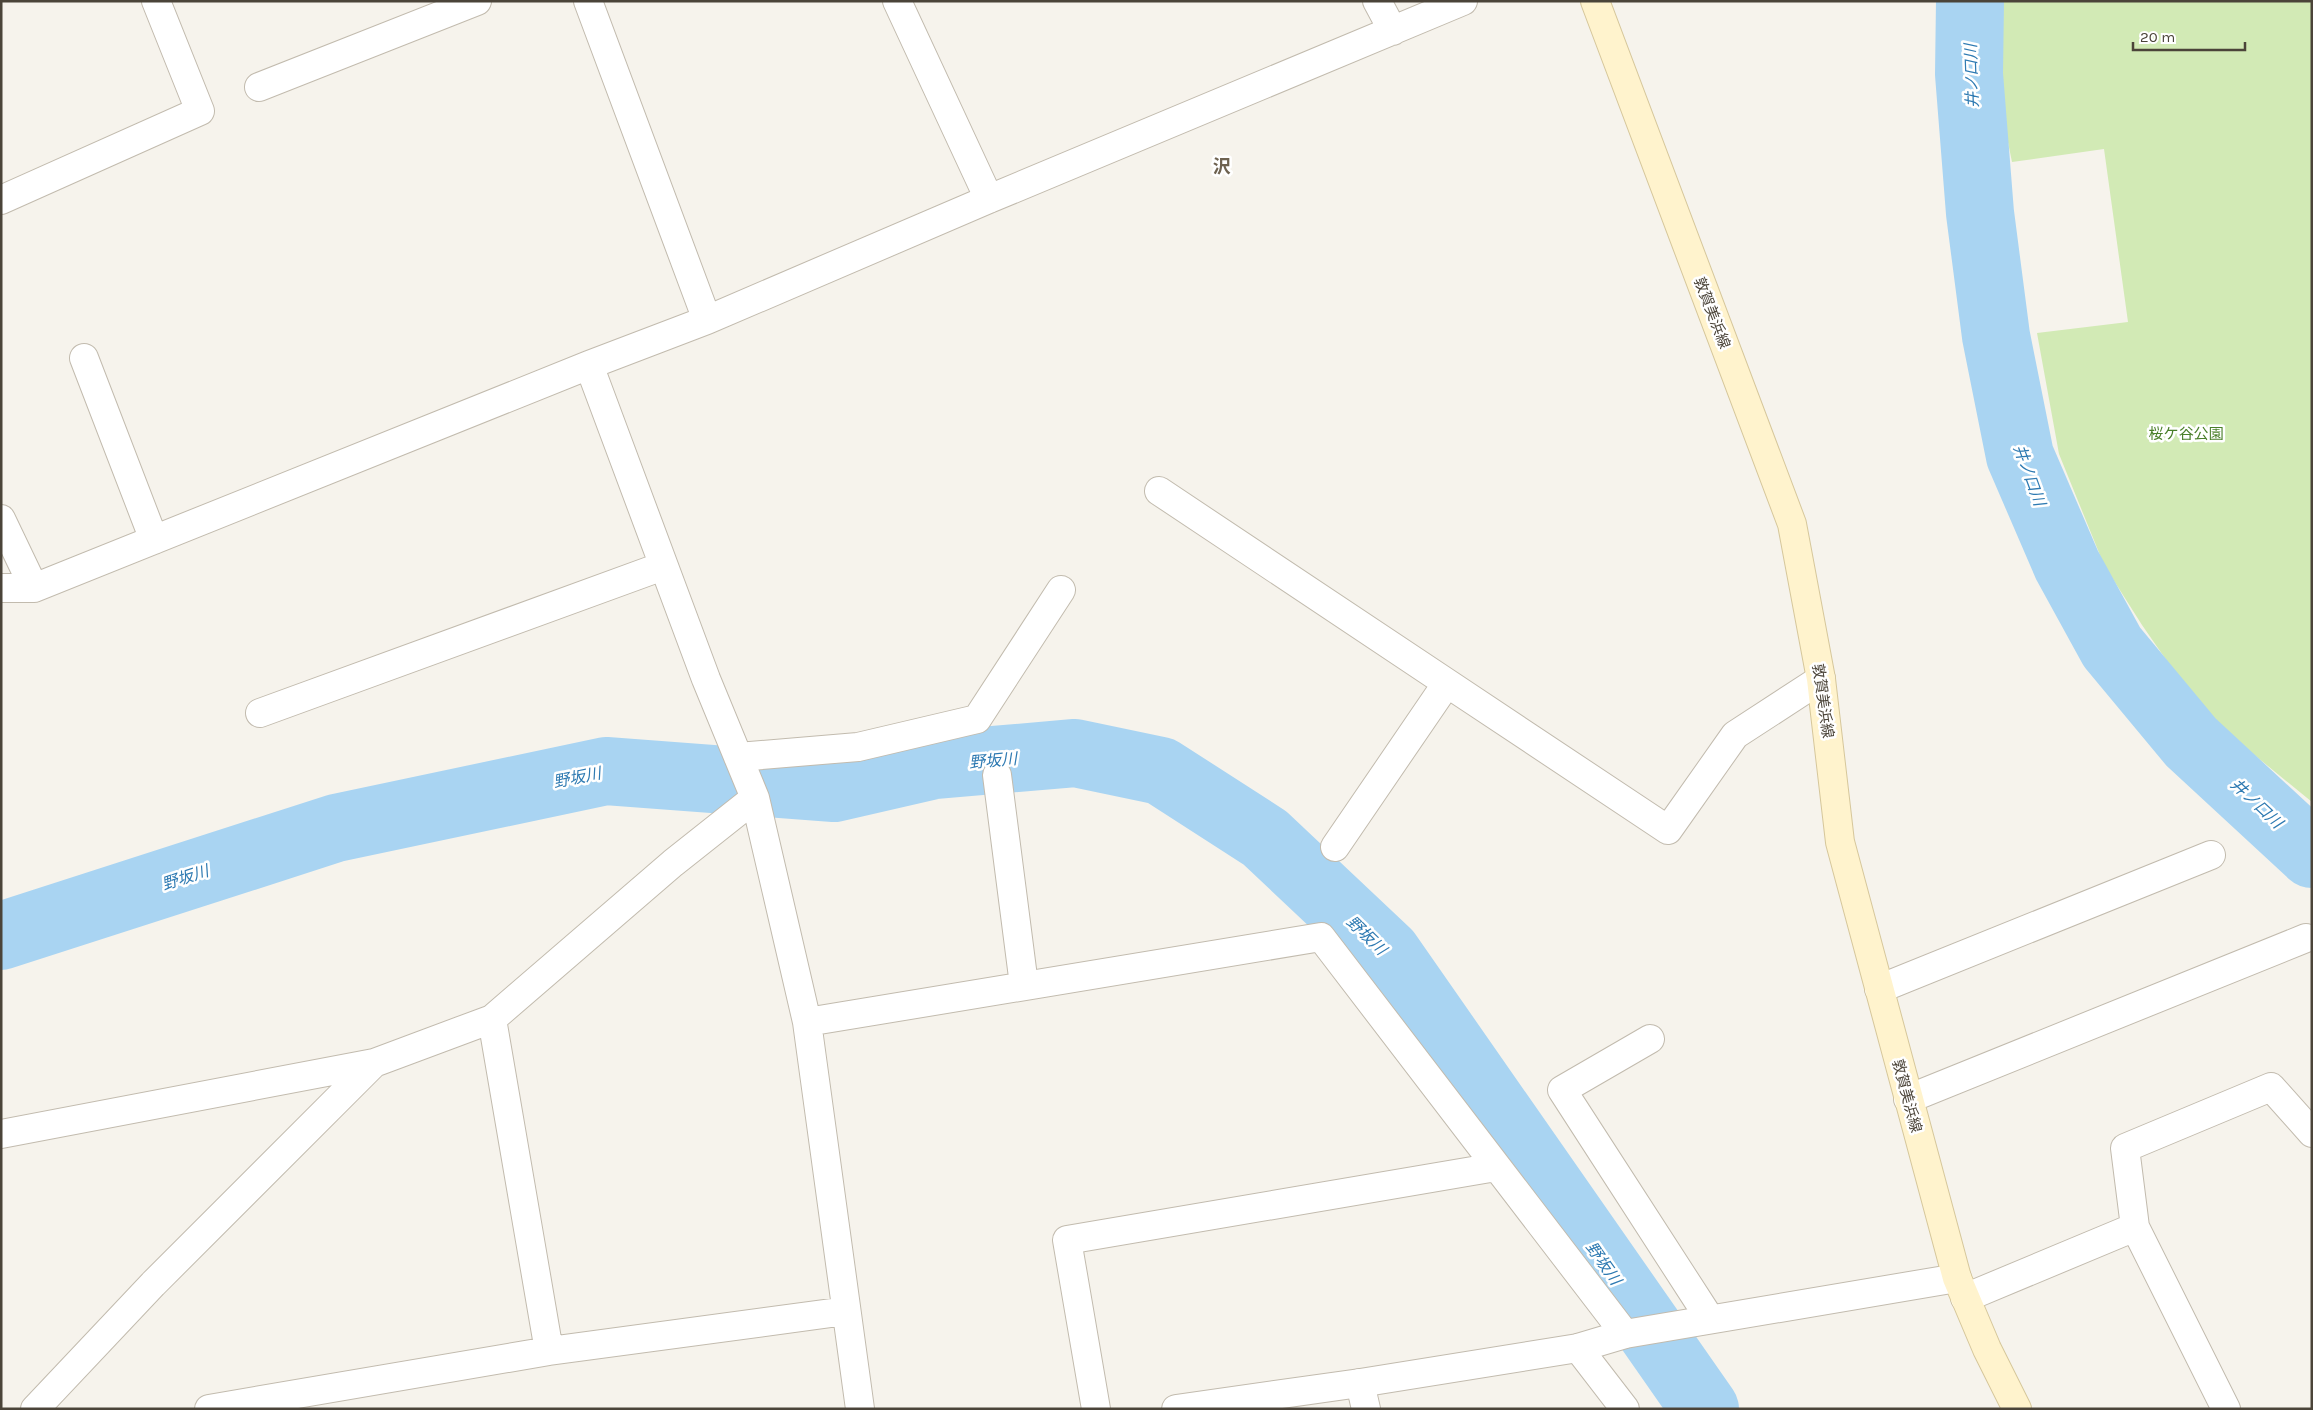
<svg xmlns="http://www.w3.org/2000/svg" width="2313" height="1410" viewBox="0 0 2313 1410" font-family="Karla,'Noto Sans JP',sans-serif">
	<style>
		.green { fill: #d2eab5 }
		.lines { fill: none; stroke-linecap: round; stroke-linejoin: round }
		.river { stroke: #a9d4f2; stroke-width: 68 }
		.minor-casing { stroke: #c2bbae; stroke-width: 30 }
		.tertiary-casing { stroke: #c2bbae; stroke-width: 30 }
		.secondary-casing { stroke: #d6c79b; stroke-width: 30 }
		.minor { stroke: #fff; stroke-width: 28 }
		.tertiary { stroke: #fff; stroke-width: 28 }
		.secondary { stroke: #fff3cd; stroke-width: 28 }
		.labels { text-anchor: middle; stroke-width: 5; stroke-linejoin: round; paint-order: stroke }
		.street-label { font-size: 15px; fill: #4b4439; stroke: #fff }
		.park-label { font-size: 15px; fill: #4a7f2a; stroke: #fff }
		.water-label { font-size: 16px; font-style: italic; fill: #2e7ab2; stroke: #fff }
		.quarter-label { font-size: 18px; font-weight: bold; fill: #6e6250; stroke: #fff }
	</style>
	<rect width="100%" height="100%" fill="#f6f3ec"/>
	<!-- green -->
	<path class="green" d="M1996 1H2312V802L2203 713 2142 625 2104 565 2059 454 2037 333 2128 322 2104 149 2012 162 1995 78Z"/>
	<g class="lines">
		<!-- river -->
		<path class="river" d="M1970 1 1969 74 1980 213 1996 336 2020 456 2067 565 2112 647 2191 742 2312 854
			M1 936 336 828 606 771 834 788 934 765 1075 753 1161 771 1265 838 1387 953 1705 1409"/>
		<defs>
			<path id="minor" d="M588 1 707 320
				M897 1 989 199
				M1377 1 1393 31
				M259 87 477 1
				M1 200 200 111 156 1
				M84 358 154 540
				M589 365 706 679 755 798 807 1022 860 1409
				M1159 491 1447 683 1335 847
				M1 519 34 588
				M1 588H34L589 365 707 320 989 199 1463 1
				M1447 683 1668 830 1735 735 1821 679
				M260 713 663 566
				M738 757 858 747 977 719 1061 590
				M997 775 1024 985
				M1879 989 2211 855
				M492 1019 549 1351 846 1311
				M807 1022 1321 937 1625 1334
				M1650 1039 1562 1090 1710 1319
				M1908 1099 2306 938
				M1 1134 374 1063 492 1019 673 863 755 798
				M1965 1298 2135 1227
				M1578 1348 1625 1409
				M1360 1383 1366 1409
				M35 1409 153 1284 374 1063
				M209 1409 549 1351
				M1096 1409 1067 1240 1496 1167
				M2226 1409 2135 1227 2125 1148 2271 1087 2312 1133"/>
			<path id="tertiary" d="M1176 1409 1360 1383 1578 1348 1625 1334 1957 1278"/>
			<path id="secondary" d="M1595 1 1792 524 1821 679 1840 842 1957 1278 1987 1349 2017 1409"/>
		</defs>
		<!-- minor casing -->
		<use href="#minor" class="minor-casing"/>
		<!-- tertiary casing -->
		<use href="#tertiary" class="tertiary-casing"/>
		<!-- secondary casing -->
		<use href="#secondary" class="secondary-casing"/>
		<!-- minor -->
		<use href="#minor" class="minor"/>
		<!-- tertiary -->
		<use href="#tertiary" class="tertiary"/>
		<!-- secondary -->
		<use href="#secondary" class="secondary"/>
	</g>
	<g class="labels">
		<!-- street labels -->
		<g class="street-label">
			<text transform="translate(1712 313) rotate(69)" y="5">敦賀美浜線</text>
			<text transform="translate(1823 701) rotate(82)" y="5">敦賀美浜線</text>
			<text transform="translate(1907 1096) rotate(75)" y="5">敦賀美浜線</text>
		</g>
		<!-- park labels -->
		<g class="park-label">
			<text x="2186" y="439">桜ケ谷公園</text>
		</g>
		<!-- water labels -->
		<g class="water-label">
			<text transform="translate(1971 76) rotate(-92)" y="6">井ノ口川</text>
			<text transform="translate(2030 475) rotate(70)" y="6">井ノ口川</text>
			<text transform="translate(993 760) rotate(-5)" y="6">野坂川</text>
			<text transform="translate(577 777) rotate(-11)" y="6">野坂川</text>
			<text transform="translate(2257 803) rotate(43)" y="6">井ノ口川</text>
			<text transform="translate(185 877) rotate(-18)" y="6">野坂川</text>
			<text transform="translate(1367 935) rotate(44)" y="6">野坂川</text>
			<text transform="translate(1604 1263) rotate(55)" y="6">野坂川</text>
		</g>
		<!-- quarter labels -->
		<g class="quarter-label">
			<text x="1222" y="173">沢</text>
		</g>
	</g>
	<!-- border -->
	<rect width="2313" height="1410" fill="none" stroke="#4b4439" stroke-width="5"/>
	<!-- scale -->
	<path d="M2133 42v8h112v-8" fill="none" stroke="#4b4439" stroke-width="2.5"/>
	<text x="2140" y="42" font-size="15" fill="#4b4439" stroke="#ffffff" stroke-width="4" paint-order="stroke">20 m</text>
</svg>
